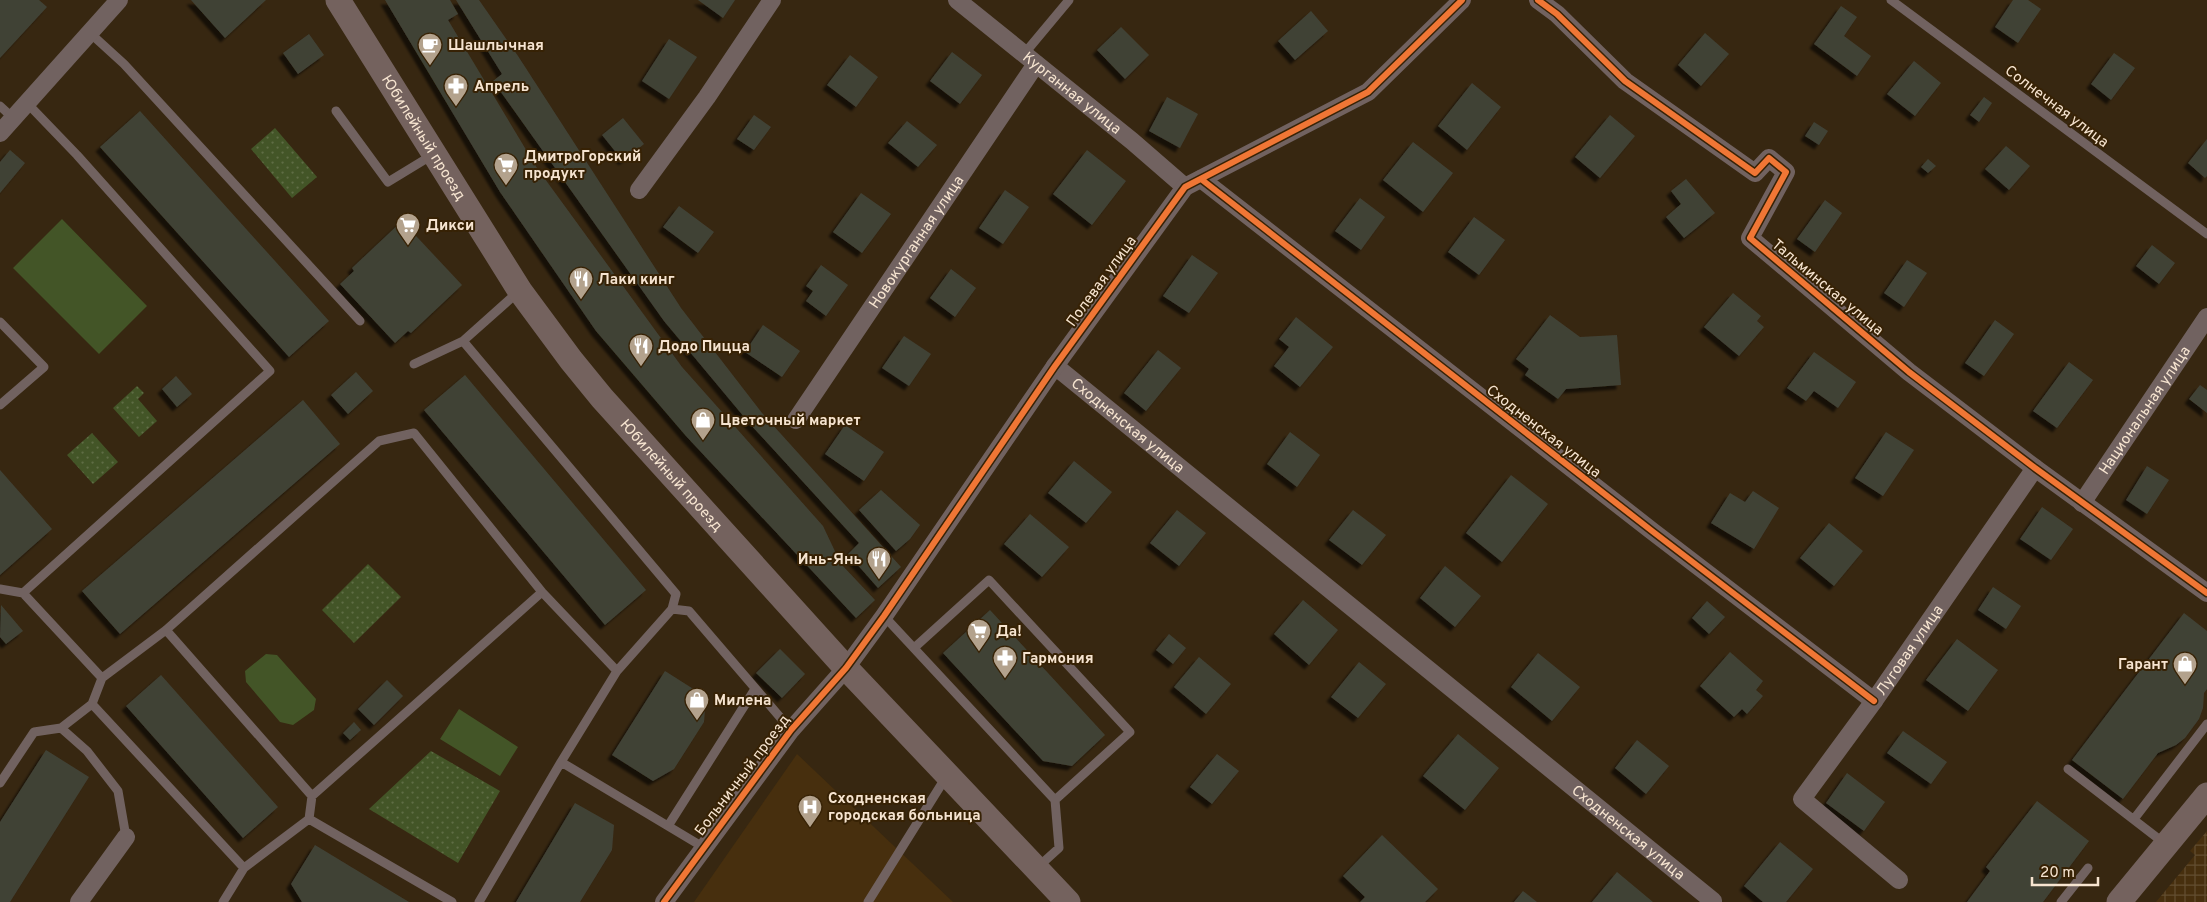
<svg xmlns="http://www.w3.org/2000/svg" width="2207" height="902" viewBox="0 0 2207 902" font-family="Overpass,sans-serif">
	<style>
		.built { fill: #472f0e }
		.industrial { fill: url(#industrial-grid) }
		.grass { fill: #435527 }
		.park { fill: url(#park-dots) }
		.building { fill: #414236; filter: url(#shadow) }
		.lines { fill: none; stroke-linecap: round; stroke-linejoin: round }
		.lane { stroke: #716260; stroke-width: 9 }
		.street { stroke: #716260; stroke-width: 18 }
		.secondary { stroke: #74625e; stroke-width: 25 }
		.cycleway-casing { stroke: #372205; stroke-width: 9 }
		.cycleway { stroke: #f07635; stroke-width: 6 }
		.labels { text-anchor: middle; stroke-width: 4; stroke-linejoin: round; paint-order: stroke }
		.poi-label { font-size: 15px; font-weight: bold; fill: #f6e4d0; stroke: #372205; text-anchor: start }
		.street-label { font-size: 15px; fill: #f6e4d0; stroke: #372205 }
	</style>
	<defs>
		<pattern id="industrial-grid" width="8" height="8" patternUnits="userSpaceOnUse" patternTransform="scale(1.25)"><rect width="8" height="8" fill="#472f0e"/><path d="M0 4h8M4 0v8" fill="none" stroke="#624d30"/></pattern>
		<pattern id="park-dots" width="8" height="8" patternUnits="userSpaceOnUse" patternTransform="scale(1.25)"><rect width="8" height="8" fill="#435527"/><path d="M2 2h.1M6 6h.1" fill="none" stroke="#5f6d45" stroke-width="1.8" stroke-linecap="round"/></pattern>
		<filter id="shadow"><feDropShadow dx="-4.5" dy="4.5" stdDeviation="1" flood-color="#0009"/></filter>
	</defs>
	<rect width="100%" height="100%" fill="#372711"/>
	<!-- built -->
	<path class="built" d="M797 754 953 902H694Z"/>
	<!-- industrial -->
	<path class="industrial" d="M2207 831V902H2156L2195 855 2190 851Z"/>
	<!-- grass -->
	<path class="grass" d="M62 219 147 306 99 354 13 268Z
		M266 654 277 655 316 699 314 710 293 725 280 722 246 682 245 671Z
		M459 709 518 747 500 776 440 739Z"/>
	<!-- park -->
	<path class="park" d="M275 128 317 177 292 198 251 149Z
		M137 386 144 393 138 399 157 421 139 437 113 408Z
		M92 433 118 462 93 484 67 455Z
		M368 564 401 597 354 643 322 610Z
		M431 751 500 791 458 863 369 809Z"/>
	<!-- building -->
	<path class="building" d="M0 0H39L47 7 0 58Z
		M191 0H266L225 38Z
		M385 0H450L458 14 448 20 537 168 682 367 823 526 841 564 875 600 856 618 686 436 596 331 500 192Z
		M456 0H479L518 56 681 308 762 413 901 567 878 588 848 554 859 543 750 424 664 321 493 81 502 74Z
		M698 0H735L723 18Z
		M2013 0H2028L2041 9 2018 43 1995 27Z
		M1841 6 1857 17 1844 36 1871 56 1857 76 1814 44Z
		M1311 11 1328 31 1295 60 1278 41Z
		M1121 27 1149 55 1125 79 1097 50Z
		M1705 33 1729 54 1701 86 1678 65Z
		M309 34 324 55 298 74 283 53Z
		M669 39 697 57 669 99 642 81Z
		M952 52 982 75 960 104 930 81Z
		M2114 53 2135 68 2111 100 2091 84Z
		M850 55 878 77 856 107 827 85Z
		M1914 61 1941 83 1915 116 1887 94Z
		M1472 83 1501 107 1467 150 1438 126Z
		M1167 97 1198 114 1180 148 1149 131Z
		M1984 97 1992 103 1979 122 1970 115Z
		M140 111 329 321 289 357 100 147Z
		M754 115 771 127 754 150 737 139Z
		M1610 115 1635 136 1600 178 1575 157Z
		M623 118 644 144 623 161 602 135Z
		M907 121 937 145 918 167 888 143Z
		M1814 122 1828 131 1819 145 1805 136Z
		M2207 139V176L2205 178 2188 163Z
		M1413 142 1453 173 1423 212 1383 180Z
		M2006 146 2030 166 2009 190 1985 169Z
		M10 150 25 163 0 193V162Z
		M1087 150 1126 181 1092 225 1053 194Z
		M1928 159 1936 166 1928 173 1921 167Z
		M1686 179 1715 213 1684 238 1666 217 1681 204 1671 191Z
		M1005 190 1029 207 1003 244 979 228Z
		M861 193 891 214 862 253 833 232Z
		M1360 198 1385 217 1361 250 1335 231Z
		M1825 200 1842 213 1815 252 1797 239Z
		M679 206 714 232 698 253 663 227Z
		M1474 217 1505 240 1479 275 1448 252Z
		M402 221 462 285 411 333 408 331 395 343 340 284 354 271 352 268Z
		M2152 245 2175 263 2159 284 2136 266Z
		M1192 255 1218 273 1189 313 1163 296Z
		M1907 260 1927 273 1904 307 1884 293Z
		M821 265 848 285 826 316 806 301 813 291 806 286Z
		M951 269 976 288 955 317 930 298Z
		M1733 293 1761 316 1757 321 1764 327 1739 356 1704 327Z
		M1550 315 1580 337 1617 335 1621 385 1566 389 1558 399 1525 375 1529 369 1516 359Z
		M1296 317 1333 347 1300 387 1274 366 1289 347 1279 339Z
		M1995 320 2014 334 1984 376 1965 363Z
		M763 325 800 351 782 377 745 352Z
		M904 336 931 354 909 386 882 368Z
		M1158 350 1181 368 1146 411 1124 393Z
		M1814 352 1856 382 1838 408 1814 391 1806 401 1787 388Z
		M2069 362 2093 380 2057 428 2033 411Z
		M356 372 373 391 348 414 331 395Z
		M465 375 646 590 605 625 424 410Z
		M176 376 192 394 177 407 162 389Z
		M2200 385 2207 390V413L2189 399Z
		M303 400 340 444 120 634 82 591Z
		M845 425 884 452 864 481 825 454Z
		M1290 432 1320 455 1297 487 1267 464Z
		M1886 432 1914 450 1883 496 1855 478Z
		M1074 461 1112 492 1086 523 1048 493Z
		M2147 466 2169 480 2147 514 2126 500Z
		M0 470 52 529 0 575Z
		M1511 475 1548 504 1502 562 1466 533Z
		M881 490 920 525 910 539 896 551 859 510Z
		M1753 491 1779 508 1754 549 1711 523 1730 493 1745 502Z
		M2042 507 2073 529 2051 560 2020 539Z
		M1177 510 1206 533 1179 566 1150 543Z
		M1353 510 1386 535 1362 565 1329 540Z
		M1030 514 1069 547 1042 577 1004 544Z
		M1829 523 1863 551 1834 586 1800 558Z
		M1445 566 1481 596 1455 627 1420 598Z
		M1993 587 2021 606 2006 629 1978 610Z
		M1303 600 1338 630 1309 665 1274 634Z
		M1707 601 1725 617 1709 634 1692 618Z
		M1 605 23 631 6 644 0 637Z
		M990 610 1105 735 1072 766 1043 761 943 653Z
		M2184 613 2207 631V689L2204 693 2203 708 2199 719 2185 738 2176 745 2158 753 2123 799 2072 760Z
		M1169 634 1186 648 1173 664 1156 650Z
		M1957 639 1998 670 1968 711 1926 680Z
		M780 649 805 674 782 698 756 673Z
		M1730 652 1763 681 1756 690 1763 696 1747 714 1742 709 1734 717 1700 686Z
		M1538 653 1580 687 1552 721 1511 687Z
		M1199 657 1231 684 1206 714 1174 687Z
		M1359 662 1386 684 1358 718 1331 697Z
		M665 671 706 697 704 722 674 769 653 781 612 755Z
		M161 675 278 807 243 838 126 706Z
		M387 680 403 696 374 725 358 709Z
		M354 722 361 730 350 740 343 733Z
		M1903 731 1947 762 1931 784 1887 753Z
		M1458 734 1499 768 1465 810 1423 776Z
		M1637 740 1669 766 1646 794 1615 768Z
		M46 750 89 777 10 902H0V822Z
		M1217 754 1239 771 1212 804 1190 787Z
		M1847 773 1885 802 1864 831 1826 803Z
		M2037 801 2089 841 2043 902H1967L1990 871 1986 867Z
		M575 803 614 825 612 850 580 902H516Z
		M1382 835 1438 889 1425 902H1360L1365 897 1343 876Z
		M1780 842 1813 869 1786 902H1763L1744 886Z
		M315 845 409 902H302L291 884Z
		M1617 872 1653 902H1592Z
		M1523 891 1537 902H1514Z"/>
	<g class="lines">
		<!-- lane -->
		<path class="lane" d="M1891 0 2207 234
			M90 33 124 64 360 321
			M1024 54 1069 0
			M26 102 77 155 270 371 23 593 102 678 166 630 379 441 414 433 542 592 617 671 672 609 689 611 791 730
			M0 106 13 118
			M336 111 388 182 434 154
			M0 322 44 367 0 405
			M463 341 676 594 672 609
			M414 364 463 341 518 292
			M0 589 23 593
			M884 616 1055 800 1059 848 1038 867
			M166 630 312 796
			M914 648 989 580 1130 732 1055 800
			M102 678 92 704 244 868
			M92 704 61 728 87 751 118 791 126 837
			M561 762 617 671
			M2068 769 2164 843
			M0 783 34 732 61 728
			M309 819 452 902
			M2134 819 2207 724
			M668 826 755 689
			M223 902 244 868 309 819 312 796 542 592
			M479 902 561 762 703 847
			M868 902 946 777
			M2061 902 2088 868"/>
		<!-- street -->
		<g class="street">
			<path id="s1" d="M957 0 1132 141 1185 187"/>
			<path d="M1538 0 1557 14 1625 81 1755 173 1769 158 1786 172 1750 238 1909 372 2035 468 2207 593"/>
			<path d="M0 133 119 0"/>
			<path d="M1201 179 1652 531 1874 701"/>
			<path d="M639 190 707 97 772 0"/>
			<path id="s2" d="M1055 366 1713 901"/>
			<path id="s3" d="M796 420 1036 64"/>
			<path id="s4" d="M2082 503 2207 317"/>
			<path id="s5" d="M1899 880 1802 799 1874 701 2035 468"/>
			<path d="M79 902 126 837"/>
			<path d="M664 902 791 730 846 668 884 616 1055 366 1185 187 1368 92 1462 0"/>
		</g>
		<!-- secondary -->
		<g class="secondary">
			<path id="s6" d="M338 0 520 291 571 360 602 398 846 668 1068 902"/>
			<path d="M2119 902 2207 795"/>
		</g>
		<defs>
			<path id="cycleway" d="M1538 0 1557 14 1625 81 1755 173 1769 158 1786 172 1750 238 1909 372 2035 468 2207 593
				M1201 179 1652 531 1874 701
				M664 902 791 730 846 668 884 616 1055 366 1185 187 1368 92 1462 0"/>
		</defs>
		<!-- cycleway casing -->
		<use href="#cycleway" class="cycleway-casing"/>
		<!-- cycleway -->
		<use href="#cycleway" class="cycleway"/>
	</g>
	<!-- icons -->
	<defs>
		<symbol id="cafe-pin" viewBox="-11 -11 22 30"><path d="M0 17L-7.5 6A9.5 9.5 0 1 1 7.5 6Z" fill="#b3a28d" stroke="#372205"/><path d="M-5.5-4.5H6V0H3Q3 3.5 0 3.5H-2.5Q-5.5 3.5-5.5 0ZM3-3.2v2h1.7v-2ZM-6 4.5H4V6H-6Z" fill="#fff"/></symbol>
		<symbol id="pharmacy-pin" viewBox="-11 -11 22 30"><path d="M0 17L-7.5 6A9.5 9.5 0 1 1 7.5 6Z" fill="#b3a28d" stroke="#372205"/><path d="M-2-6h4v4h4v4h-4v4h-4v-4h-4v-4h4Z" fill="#fff"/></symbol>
		<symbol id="supermarket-pin" viewBox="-11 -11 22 30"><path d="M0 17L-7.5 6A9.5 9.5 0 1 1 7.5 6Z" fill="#b3a28d" stroke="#372205"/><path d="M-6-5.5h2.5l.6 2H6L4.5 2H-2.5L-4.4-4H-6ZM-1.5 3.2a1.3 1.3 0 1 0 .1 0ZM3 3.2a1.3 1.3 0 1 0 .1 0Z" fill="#fff"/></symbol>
		<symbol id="restaurant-pin" viewBox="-11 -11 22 30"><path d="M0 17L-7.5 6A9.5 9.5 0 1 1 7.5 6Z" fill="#b3a28d" stroke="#372205"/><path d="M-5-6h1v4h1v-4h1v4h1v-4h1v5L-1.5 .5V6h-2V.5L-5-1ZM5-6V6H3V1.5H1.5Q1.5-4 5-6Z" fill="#fff"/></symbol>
		<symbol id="shop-pin" viewBox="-11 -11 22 30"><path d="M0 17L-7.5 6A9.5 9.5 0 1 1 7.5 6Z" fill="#b3a28d" stroke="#372205"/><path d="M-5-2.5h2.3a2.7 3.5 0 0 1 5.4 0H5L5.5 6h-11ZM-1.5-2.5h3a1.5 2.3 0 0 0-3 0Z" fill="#fff"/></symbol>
		<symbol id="hospital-pin" viewBox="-11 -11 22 30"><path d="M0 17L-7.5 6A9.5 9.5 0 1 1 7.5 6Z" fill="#b3a28d" stroke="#372205"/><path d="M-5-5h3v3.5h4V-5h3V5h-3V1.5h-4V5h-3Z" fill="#fff"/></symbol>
	</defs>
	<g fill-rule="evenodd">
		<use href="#cafe-pin" x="416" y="31" width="28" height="38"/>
		<use href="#pharmacy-pin" x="442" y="72" width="28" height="38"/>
		<use href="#supermarket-pin" x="492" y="151" width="28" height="38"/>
		<use href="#supermarket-pin" x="394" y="211" width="28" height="38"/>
		<use href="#restaurant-pin" x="567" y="265" width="28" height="38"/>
		<use href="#restaurant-pin" x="627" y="332" width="28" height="38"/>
		<use href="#shop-pin" x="689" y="406" width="28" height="38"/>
		<use href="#restaurant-pin" x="865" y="545" width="28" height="38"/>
		<use href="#supermarket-pin" x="965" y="617" width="28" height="38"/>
		<use href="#pharmacy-pin" x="991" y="644" width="28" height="38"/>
		<use href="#shop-pin" x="2171" y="650" width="28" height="38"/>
		<use href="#shop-pin" x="683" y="686" width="28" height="38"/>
		<use href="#hospital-pin" x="796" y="793" width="28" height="38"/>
	</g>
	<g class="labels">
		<!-- poi labels -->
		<g class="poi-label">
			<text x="448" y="50">Шашлычная</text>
			<text x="474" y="91">Апрель</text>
			<text x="524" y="161">ДмитроГорский<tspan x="524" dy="17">продукт</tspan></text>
			<text x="426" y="230">Дикси</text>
			<text x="598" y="284">Лаки кинг</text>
			<text x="658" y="351">Додо Пицца</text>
			<text x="720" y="425">Цветочный маркет</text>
			<text x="862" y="564" text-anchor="end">Инь-Янь</text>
			<text x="996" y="636">Да!</text>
			<text x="1022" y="663">Гармония</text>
			<text x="2168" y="669" text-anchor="end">Гарант</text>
			<text x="714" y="705">Милена</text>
			<text x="828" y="803">Сходненская<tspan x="828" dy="17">городская больница</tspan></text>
		</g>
		<!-- street labels -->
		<g class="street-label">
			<text dy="5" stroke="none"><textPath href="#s1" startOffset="148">Курганная улица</textPath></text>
			<text transform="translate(2057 106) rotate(37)" y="5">Солнечная улица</text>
			<text dy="5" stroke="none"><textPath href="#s6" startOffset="162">Юбилейный проезд</textPath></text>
			<text dy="5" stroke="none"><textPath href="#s3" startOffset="215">Новокурганная улица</textPath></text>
			<text transform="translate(1101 281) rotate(-54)" y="5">Полевая улица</text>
			<text transform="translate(1828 287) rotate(40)" y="5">Тальминская улица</text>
			<text dy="5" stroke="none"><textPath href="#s4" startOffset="112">Национальная улица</textPath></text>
			<text dy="5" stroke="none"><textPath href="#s2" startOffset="94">Сходненская улица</textPath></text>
			<text transform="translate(1544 431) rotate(38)" y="5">Сходненская улица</text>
			<text dy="5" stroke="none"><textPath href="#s6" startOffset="582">Юбилейный проезд</textPath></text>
			<text dy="5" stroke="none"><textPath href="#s5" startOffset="310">Луговая улица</textPath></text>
			<text transform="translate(742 775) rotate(-53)" y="5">Больничный проезд</text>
			<text dy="5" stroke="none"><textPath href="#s2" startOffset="739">Сходненская улица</textPath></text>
		</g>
	</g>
	<!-- scale -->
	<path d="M2032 877v8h66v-8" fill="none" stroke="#f6e4d0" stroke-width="2.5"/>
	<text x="2040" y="877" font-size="15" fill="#f6e4d0" stroke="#372205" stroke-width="4" paint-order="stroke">20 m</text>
</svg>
